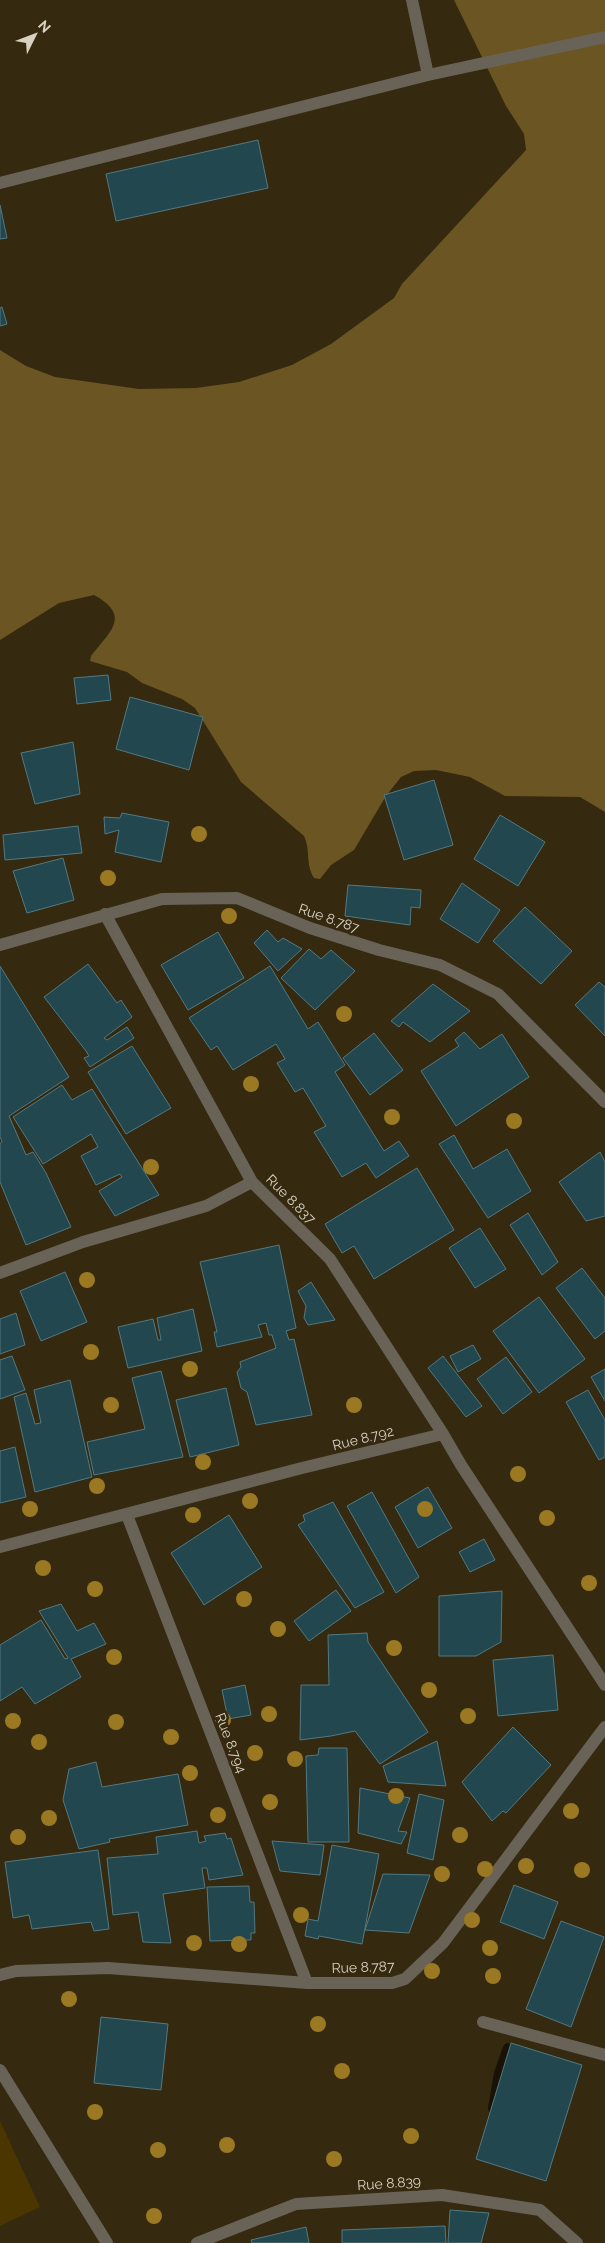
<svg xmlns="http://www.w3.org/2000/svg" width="605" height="2243" viewBox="0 0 605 2243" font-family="Raleway,sans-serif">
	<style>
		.green { fill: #4b3600 }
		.forest { fill: #6b5522 }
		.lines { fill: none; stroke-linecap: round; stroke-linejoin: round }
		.stream { stroke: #191307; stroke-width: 10 }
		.building { fill: #22474f; stroke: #537981 }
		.street { stroke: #696357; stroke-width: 12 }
		.tree { fill: #9b7822 }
		.labels { text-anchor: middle; stroke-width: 5; stroke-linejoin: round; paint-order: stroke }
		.street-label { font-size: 14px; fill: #d8d1c2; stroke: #35290f }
	</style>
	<rect width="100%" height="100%" fill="#35290f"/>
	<!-- green -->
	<path class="green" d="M0 2121 40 2207 0 2226Z"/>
	<!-- forest -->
	<path class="forest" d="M454 0H605V812L580 797 505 796 470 777 436 770 414 771 401 777 386 796 354 850 331 865 320 879 314 878C305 863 311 851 304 836L241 782 195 708 182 699 142 683 127 672 90 661 91 656C110 631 132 616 94 595L59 603 0 640V350L26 366 55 377 139 389 196 388 239 382 292 365 331 344 394 298 402 284 526 150 524 134 506 106Z"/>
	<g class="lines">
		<!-- stream -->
		<path class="stream" d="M493 2108 499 2073 508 2048"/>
	</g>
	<!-- building -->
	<path class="building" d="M258 140 268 188 116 221 106 174Z
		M0 205 7 238 0 239Z
		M2 307 7 324 0 326V308Z
		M108 675 111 700 77 704 74 678Z
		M130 697 203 717 189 770 116 749Z
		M73 742 80 794 35 804 21 753Z
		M434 780 453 845 404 860 384 795Z
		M122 813 169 822 161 862 115 852 119 830 105 834 104 817 120 818Z
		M500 815 545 842 518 886 474 859Z
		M78 826 82 853 5 860 3 835Z
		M63 858 74 900 27 913 13 871Z
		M462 883 500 910 478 943 440 919Z
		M348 885 421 890 420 908 411 907 410 925 345 916Z
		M525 907 572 951 541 984 493 941Z
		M267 930 278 942 283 938 302 949 278 971 254 943Z
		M218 932 244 978 188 1010 161 965Z
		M309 949 321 959 331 950 355 971 315 1010 281 978Z
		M88 964 117 1003 121 1000 132 1017 104 1038 107 1040 127 1027 134 1038 90 1067 84 1058 89 1056 86 1051 44 997Z
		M0 966 69 1077 9 1116 26 1155 33 1152 46 1173 71 1227 26 1245 0 1182V1144L2 1141 0 1137Z
		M270 966 308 1029 318 1022 345 1065 335 1072 384 1151 399 1141 409 1156 376 1178 366 1163 342 1177 314 1132 326 1126 303 1088 295 1092 277 1063 285 1059 276 1044 233 1070 217 1046 211 1050 189 1018Z
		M599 982 605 987V1036L575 1005Z
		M433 984 470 1011 430 1042 403 1022 399 1027 391 1021Z
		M464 1032 480 1049 502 1034 529 1077 456 1126 421 1071 459 1046 455 1040Z
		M374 1033 403 1070 370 1095 343 1058Z
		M132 1046 171 1108 126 1134 88 1072Z
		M62 1085 72 1100 92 1089 159 1195 115 1216 99 1191 122 1177 120 1174 96 1185 81 1156 98 1147 91 1134 43 1164 13 1117Z
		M454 1135 473 1169 507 1149 531 1191 488 1218 439 1144Z
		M600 1152 605 1162V1216L586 1221 559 1182Z
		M417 1168 454 1230 374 1279 354 1246 342 1253 325 1224Z
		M528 1213 558 1262 542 1275 510 1225Z
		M480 1228 506 1269 475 1288 449 1248Z
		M279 1245 296 1328 286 1331 289 1340 294 1339 312 1415 256 1425 247 1392 241 1388 237 1372 241 1367 240 1362 276 1348 272 1335H269L266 1323 258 1325 262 1337 217 1347 214 1332H217L200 1262Z
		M582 1268 605 1298V1331L595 1339 556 1288Z
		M65 1272 87 1322 41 1341 20 1291Z
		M311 1282 335 1320 308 1325 304 1318 306 1306 298 1291Z
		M539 1297 585 1359 539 1393 493 1331Z
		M193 1309 202 1351 128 1368 118 1327 153 1319 158 1340H161L157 1318Z
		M16 1313 25 1345 0 1354V1319Z
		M473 1345 481 1359 458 1372 450 1356Z
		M12 1356 25 1390 0 1399V1360Z
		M443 1356 482 1406 466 1417 428 1368Z
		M506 1357 532 1392 503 1414 477 1379Z
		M605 1369V1401L591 1377Z
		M161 1371 183 1457 94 1475 87 1442 145 1429 132 1378Z
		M70 1380 92 1477 35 1492 14 1397 26 1393 35 1424 41 1423 34 1390Z
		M226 1388 239 1445 190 1457 176 1400Z
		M588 1390 605 1420V1457L599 1460 566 1402Z
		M15 1447 26 1497 0 1503V1451Z
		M428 1487 452 1528 418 1548 395 1507Z
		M372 1492 419 1577 396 1593 347 1506Z
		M333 1502 384 1592 355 1608 298 1525 305 1521 303 1515Z
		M229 1515 262 1567 204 1605 171 1553Z
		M484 1539 495 1560 470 1572 459 1552Z
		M336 1590 351 1611 309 1641 294 1621Z
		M502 1591 501 1642 476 1656H439V1596Z
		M61 1604 77 1631 94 1623 106 1644 71 1659 81 1677 35 1704 22 1687 0 1701V1645L41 1620 65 1659 68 1658 39 1611Z
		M367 1633 368 1642 428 1732 380 1764 355 1731 331 1736 300 1740 301 1685H329L328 1635Z
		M553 1655 558 1710 498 1716 493 1660Z
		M245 1685 251 1715 228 1719 222 1690Z
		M513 1727 551 1765 506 1813 503 1811 492 1821 462 1782Z
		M437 1741 446 1786 388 1782 383 1766Z
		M319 1748H347L349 1842H308L306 1756 318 1755Z
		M96 1762 102 1787 178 1774 188 1825 109 1839 110 1842 79 1849 63 1800 69 1769Z
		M360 1788 410 1798 398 1831 407 1832 401 1844 358 1833Z
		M419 1794 444 1800 433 1860 407 1853Z
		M197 1831 199 1843 206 1841 204 1836 225 1833 227 1839 231 1838 243 1875 209 1880 207 1868H202L205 1888 163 1894 171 1943 143 1942 138 1912 113 1915 107 1858 158 1854 156 1837Z
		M272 1841 324 1845 320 1875 280 1871Z
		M332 1845 379 1854 362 1944 319 1936 318 1939 305 1936 308 1919 318 1921Z
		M98 1850 109 1929 94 1931 91 1922 32 1929 29 1915 13 1918 5 1862Z
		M383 1874 430 1875 409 1933 365 1930Z
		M514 1885 558 1902 544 1939 500 1922Z
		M249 1886 250 1902H254L255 1933H251V1940L210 1941 207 1887Z
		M561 1921 604 1937 571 2027 526 2009Z
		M101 2017 168 2024 161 2090 94 2083Z
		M511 2043 582 2065 546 2181 476 2159Z
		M450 2210 489 2213 481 2243H448Z
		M445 2226 446 2243H342V2230Z
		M306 2227 309 2243H252L251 2240Z"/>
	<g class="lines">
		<!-- street -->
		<path class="street" d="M412 0 428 75
			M0 183 428 75 605 37
			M105 914 252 1182
			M0 945 162 899 237 898 310 928 379 950 440 965 498 994 605 1102
			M0 1273 83 1242 206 1206 252 1182 330 1259 443 1434
			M127 1515 307 1983
			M0 1547 302 1468 443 1434 461 1465 605 1685
			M0 1975 16 1971 108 1968 307 1983H392L405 1979 443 1943 605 1727
			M483 2022 605 2055
			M0 2070 107 2243
			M197 2243 296 2204 442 2195 540 2210 577 2243"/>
	</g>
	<!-- trees -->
	<g class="tree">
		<circle cx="199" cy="834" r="8"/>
		<circle cx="108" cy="878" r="8"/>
		<circle cx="229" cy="916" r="8"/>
		<circle cx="344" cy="1014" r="8"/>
		<circle cx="251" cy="1084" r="8"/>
		<circle cx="392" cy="1117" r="8"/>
		<circle cx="514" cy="1121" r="8"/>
		<circle cx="151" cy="1167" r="8"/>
		<circle cx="87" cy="1280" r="8"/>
		<circle cx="91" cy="1352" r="8"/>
		<circle cx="190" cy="1369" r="8"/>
		<circle cx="111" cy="1405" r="8"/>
		<circle cx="354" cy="1405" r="8"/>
		<circle cx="203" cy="1462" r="8"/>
		<circle cx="518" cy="1474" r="8"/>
		<circle cx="97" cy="1486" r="8"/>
		<circle cx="250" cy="1501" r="8"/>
		<circle cx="30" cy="1509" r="8"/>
		<circle cx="425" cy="1509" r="8"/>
		<circle cx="193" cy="1515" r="8"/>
		<circle cx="547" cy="1518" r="8"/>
		<circle cx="43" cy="1568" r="8"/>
		<circle cx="589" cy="1583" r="8"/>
		<circle cx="95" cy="1589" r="8"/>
		<circle cx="244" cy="1599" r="8"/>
		<circle cx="278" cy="1629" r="8"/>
		<circle cx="394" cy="1648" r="8"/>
		<circle cx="114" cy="1657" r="8"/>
		<circle cx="429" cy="1690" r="8"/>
		<circle cx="269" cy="1714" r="8"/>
		<circle cx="468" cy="1716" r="8"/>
		<circle cx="223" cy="1720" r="8"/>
		<circle cx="13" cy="1721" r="8"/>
		<circle cx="116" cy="1722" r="8"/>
		<circle cx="171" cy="1737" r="8"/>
		<circle cx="39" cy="1742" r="8"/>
		<circle cx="255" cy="1753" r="8"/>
		<circle cx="295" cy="1759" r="8"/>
		<circle cx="190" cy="1773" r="8"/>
		<circle cx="396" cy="1796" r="8"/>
		<circle cx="270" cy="1802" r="8"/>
		<circle cx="571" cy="1811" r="8"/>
		<circle cx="218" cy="1815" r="8"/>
		<circle cx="49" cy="1818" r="8"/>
		<circle cx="460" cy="1835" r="8"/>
		<circle cx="18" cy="1837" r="8"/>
		<circle cx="526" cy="1866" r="8"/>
		<circle cx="485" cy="1869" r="8"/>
		<circle cx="582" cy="1870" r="8"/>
		<circle cx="442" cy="1874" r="8"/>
		<circle cx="301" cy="1915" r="8"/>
		<circle cx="472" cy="1920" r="8"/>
		<circle cx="194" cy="1943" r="8"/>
		<circle cx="239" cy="1944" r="8"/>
		<circle cx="490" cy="1948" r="8"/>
		<circle cx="432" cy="1971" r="8"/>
		<circle cx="493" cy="1976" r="8"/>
		<circle cx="69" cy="1999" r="8"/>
		<circle cx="318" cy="2024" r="8"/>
		<circle cx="342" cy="2071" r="8"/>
		<circle cx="95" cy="2112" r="8"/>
		<circle cx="411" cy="2136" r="8"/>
		<circle cx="227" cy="2145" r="8"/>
		<circle cx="158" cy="2150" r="8"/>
		<circle cx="334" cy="2159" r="8"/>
		<circle cx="154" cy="2216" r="8"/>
	</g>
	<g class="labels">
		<!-- street labels -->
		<g class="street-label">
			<text transform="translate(329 918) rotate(19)" y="5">Rue 8.787</text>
			<text transform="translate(291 1199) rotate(45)" y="5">Rue 8.837</text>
			<text transform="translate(363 1438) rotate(-14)" y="5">Rue 8.792</text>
			<text transform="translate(231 1743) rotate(69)" y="5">Rue 8.794</text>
			<text transform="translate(363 1967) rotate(-2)" y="5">Rue 8.787</text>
			<text transform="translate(389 2183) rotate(-4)" y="5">Rue 8.839</text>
		</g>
	</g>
	<!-- north arrow -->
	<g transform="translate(35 35) rotate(48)" stroke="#35290f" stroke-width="4" paint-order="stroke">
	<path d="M0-4L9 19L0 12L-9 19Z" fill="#d8d1c2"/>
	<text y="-8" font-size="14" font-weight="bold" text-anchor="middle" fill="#d8d1c2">N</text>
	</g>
</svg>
